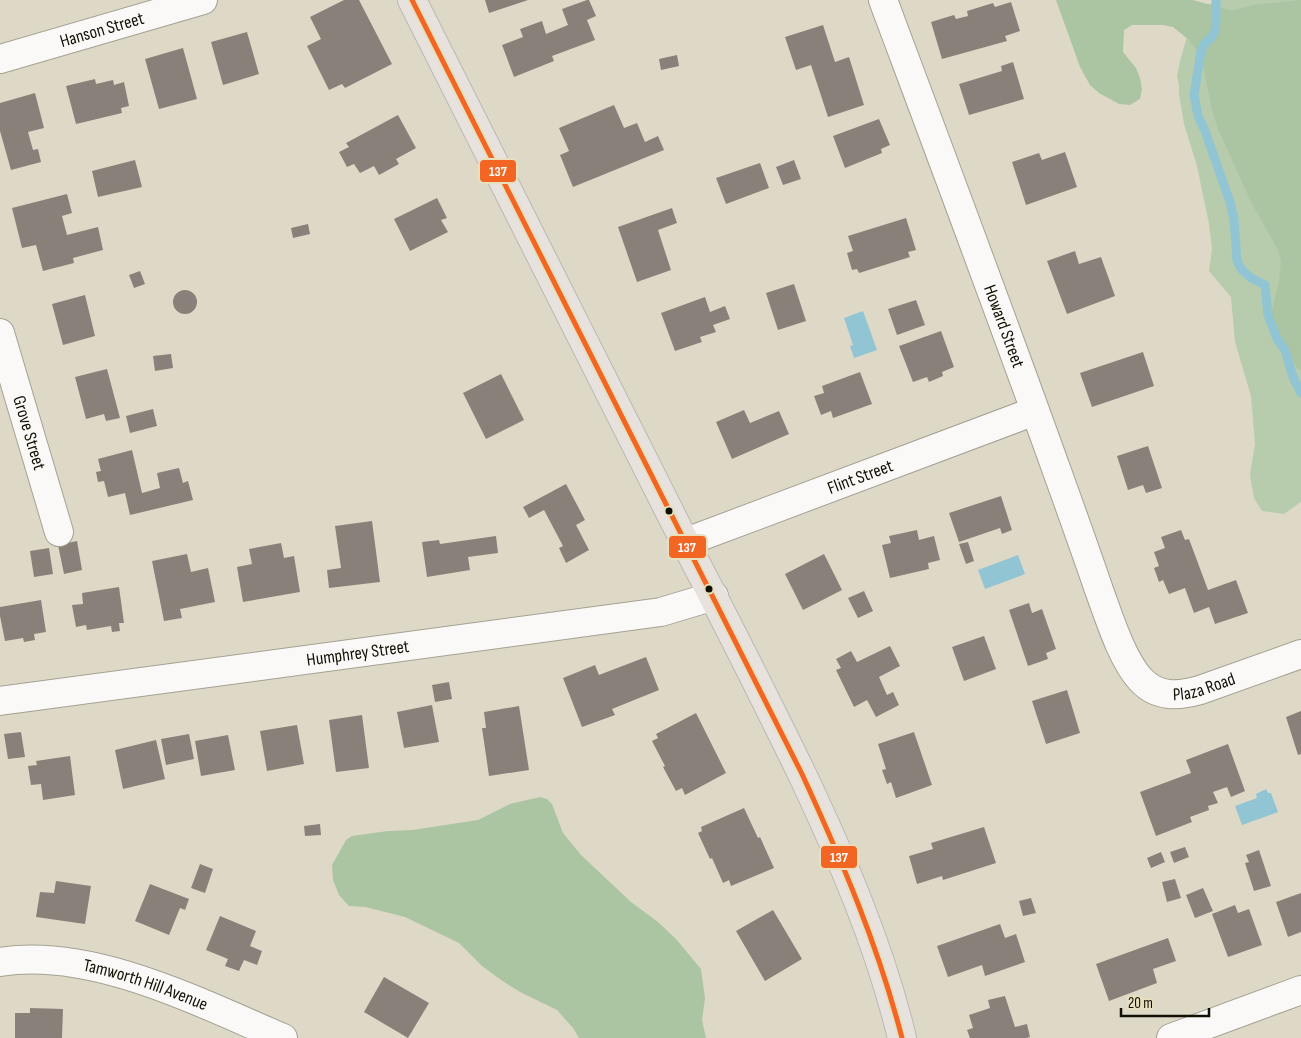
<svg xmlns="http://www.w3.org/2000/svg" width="1301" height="1038" viewBox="0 0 1301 1038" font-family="'Sofia Sans Condensed',sans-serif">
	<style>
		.green { fill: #b6ccad }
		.forest { fill: #abc5a2 }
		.water { fill: #91c5d4 }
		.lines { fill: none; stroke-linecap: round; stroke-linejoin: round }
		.stream { stroke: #91c5d4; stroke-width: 9 }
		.building { fill: #898179 }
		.minor-casing { stroke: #a4a193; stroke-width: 30 }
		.major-casing { stroke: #bbb8b0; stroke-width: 30 }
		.minor { stroke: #faf9f7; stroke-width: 28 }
		.major { stroke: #e7e2de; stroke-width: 28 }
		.bus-1-casing { stroke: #e7dfbe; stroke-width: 9 }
		.bus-1 { stroke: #f26522; stroke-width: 5 }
		.bus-dot { fill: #120f04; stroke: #e7dfbe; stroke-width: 2 }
		.labels { text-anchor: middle; stroke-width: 5; stroke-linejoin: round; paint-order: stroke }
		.street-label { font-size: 18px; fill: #120f04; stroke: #e7dfbe }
		.line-badge { stroke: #e7dfbe; stroke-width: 2 }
		.badge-label { font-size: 14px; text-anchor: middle; font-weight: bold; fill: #fff }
	</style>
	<rect width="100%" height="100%" fill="#ded9c7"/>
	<!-- green -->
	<path class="green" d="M1222 0H1301V502L1284 514 1262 511 1254 498 1250 475 1255 444 1251 396 1235 342 1231 297 1209 271 1212 249 1209 224 1197 166 1184 124 1179 94V85L1177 76 1180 61 1189 30 1202 6Z"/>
	<!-- forest -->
	<path class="forest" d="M1056 0H1193L1232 11 1253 5 1301 0V370L1297 368 1272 321V311L1279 281 1281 261 1278 250 1252 204 1218 129 1212 110 1201 57 1189 40 1173 27 1163 25H1132L1124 30 1123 52 1136 68 1140 78 1142 89 1140 99 1130 105 1119 104 1099 93 1090 85 1080 67Z
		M540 797 547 799 552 804 563 833 581 855 631 902 658 922 676 939 701 969 705 998 702 1020 706 1038H579L573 1028 557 1010 520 992 501 980 482 966 459 943 405 917 365 907 349 906 339 895 333 880 332 865 346 840 352 836 388 831 412 830 478 820 510 804Z"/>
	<!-- water -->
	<path class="water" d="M863 311 877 350 854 358 850 346 853 345 844 318Z
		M1018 555 1025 574 985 589 978 570Z
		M1266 789 1268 793H1271L1278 812 1242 825 1235 806 1257 798 1256 794Z"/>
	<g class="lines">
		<!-- stream -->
		<path class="stream" d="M1216 0V21L1215 31 1211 38 1204 44 1201 51 1194 95 1198 116 1205 131 1230 202 1234 219 1237 261 1242 270 1251 278 1265 285 1268 315 1277 339 1285 350 1293 377 1301 393"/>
	</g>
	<!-- building -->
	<path class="building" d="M344 0H359L392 64 345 88 342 84 329 90 307 46 321 39 310 17Z
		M485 0H528L489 13Z
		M587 0H589L596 16 587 20 595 40 552 56 554 61 514 77 502 45 523 37 520 29 542 21 546 34 568 25 562 9Z
		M1011 2 1020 31 1005 36 1007 41 942 59 931 22 954 15 956 19 968 16 967 11 993 3 995 7Z
		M823 25 835 62 849 57 864 105 828 117 811 65 796 70 785 37Z
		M247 32 259 74 223 85 211 42Z
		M183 48 197 99 159 109 145 59Z
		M677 55 679 66 661 70 659 59Z
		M1013 62 1024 99 969 115 959 84 1002 71 1001 66Z
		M95 79 96 84 113 80 114 85 124 82 129 106 121 108 122 113 76 124 66 86Z
		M35 93 44 128 28 132 33 150 38 149 41 162 11 170 0 131V103Z
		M614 105 624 128 637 123 645 142 658 136 664 150 573 187 560 155 569 151 559 128Z
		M398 115 416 148 396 159 399 164 379 175 374 166 360 173 354 164 347 167 339 152 349 147 346 143Z
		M879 119 890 145 881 149 882 153 845 168 833 136Z
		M1065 152 1077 187 1026 205 1012 162 1039 153 1042 160Z
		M135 160 142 187 98 197 92 171Z
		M794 160 801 179 783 185 776 167Z
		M760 163 769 188 726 204 716 178Z
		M67 194 72 213 62 216 67 235 98 227 103 250 73 258 74 263 43 271 36 245 22 248 12 208Z
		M437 198 447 218 441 220 448 232 410 251 394 219Z
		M672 208 677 223 658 230 671 270 637 282 618 227Z
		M906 218 916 250 908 252 910 257 859 273 857 269 852 270 847 253 853 251 848 236Z
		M308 224 310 234 293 238 291 228Z
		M1075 251 1079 264 1101 257 1115 296 1067 314 1047 261Z
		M140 271 145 284 134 288 129 275Z
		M794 284 806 321 778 330 766 293Z
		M173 302a12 12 0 1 1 24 0a12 12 0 1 1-24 0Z
		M85 295 95 336 63 345 52 304Z
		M705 297 710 312 725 306 730 319 713 325 716 332 700 337 702 342 675 351 661 313Z
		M916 300 925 325 897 335 888 309Z
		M941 331 954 367 942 372 943 376 929 382 927 377 913 382 899 346Z
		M1143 352 1154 386 1092 407 1080 373Z
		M171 354 173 368 155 371 153 356Z
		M107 369 120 418 106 421 104 414 86 419 75 377Z
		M860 372 872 404 833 418 831 411 821 415 814 396 824 393 822 386Z
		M501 374 524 420 486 439 463 393Z
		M153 409 157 426 130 433 126 416Z
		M744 410 750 423 779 411 789 434 732 459 716 422Z
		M1148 446 1162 488 1146 493 1143 485 1128 490 1117 456Z
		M132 450 142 493 160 488 157 473 179 468 183 483 188 481 193 500 130 515 125 493 108 497 104 481 98 482 96 472 101 471 98 459Z
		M566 484 585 520 576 525 589 550 566 563 559 548 563 546 544 510 529 518 523 507Z
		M1001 496 1012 530 1002 534 1000 528 959 542 949 513Z
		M372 521 380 582 329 588 327 570 341 568 335 526Z
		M917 530 919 540 934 536 940 560 928 563 929 569 890 578 882 545 891 543 889 536Z
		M1181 530 1185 540 1189 539 1208 590 1236 580 1248 613 1215 624 1209 607 1194 613 1185 588 1169 594 1163 580 1159 582 1154 568 1159 566 1154 552 1165 548 1161 537Z
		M496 536 498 553 468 557 470 570 427 577 422 542 439 540 440 544Z
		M77 541 82 570 64 574 58 545Z
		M968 542 974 561 966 564 959 544Z
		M281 543 284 558 294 556 300 592 243 602 237 567 252 564 249 549Z
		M49 548 53 574 34 577 30 551Z
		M187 554 191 572 208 568 215 602 180 609 182 618 164 621 152 561Z
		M824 554 842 590 803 610 785 574Z
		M119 587 124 623H119L120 631 112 632 111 626 87 630 86 625 76 627 72 605 83 604 82 593Z
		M864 591 873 611 858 618 848 598Z
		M41 600 46 632 34 634 35 640 24 642 23 638 5 641 0 616V607Z
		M1029 603 1032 613 1042 609 1056 649 1046 653 1048 659 1028 666 1009 610Z
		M984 636 996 669 964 681 952 647Z
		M890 646 900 666 879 677 887 695 893 692 899 705 876 717 867 700 854 707 836 670 841 668 836 659 851 651 857 662Z
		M646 657 659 690 612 709 615 715 582 727 563 678 595 665 599 675Z
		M449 682 452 699 435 702 432 685Z
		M1067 690 1080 733 1046 744 1032 701Z
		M432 705 439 742 404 748 397 712Z
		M519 706 529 770 489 776 482 728H486L484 712Z
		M1301 711V754L1298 755 1286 717Z
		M696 713 726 773 685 795 682 788 676 791 663 767 665 766 652 741 658 738 656 734Z
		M362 715 369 768 336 772 329 720Z
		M297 725 304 764 267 771 260 731Z
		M21 732 25 757 8 759 4 734Z
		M914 732 932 785 896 798 891 782 887 784 882 770 886 769 878 744Z
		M189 734 194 759 166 765 161 739Z
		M228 735 235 770 201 776 195 741Z
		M156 740 165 779 123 789 115 750Z
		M1228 744 1245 791 1231 797 1227 787 1213 792 1218 803 1208 806 1209 810 1190 817 1192 822 1156 836 1140 792 1191 773 1186 760Z
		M70 756 75 795 43 800 41 784 31 785 28 766 37 765 36 761Z
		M744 808 758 838 760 837 774 868 731 886 729 880 723 883 712 858 710 859 698 833 702 831 701 827Z
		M320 824 321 835 305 836 304 826Z
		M984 827 996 863 943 880 942 876 917 884 909 856 933 849 931 843Z
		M1185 847 1189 857 1174 863 1170 852Z
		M1259 850 1271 886 1254 891 1245 863 1249 862 1246 855Z
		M1161 852 1165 862 1151 868 1147 858Z
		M200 864 213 869 205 893 191 888Z
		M1175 879 1181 898 1167 902 1162 882Z
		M56 881 91 886 85 924 36 917 40 892 54 893Z
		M150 884 189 899 185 910 180 908 169 935 135 921Z
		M1203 888 1213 911 1195 918 1186 895Z
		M1301 893V932L1288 937 1276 902Z
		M1031 898 1036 913 1023 916 1019 901Z
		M1235 905 1238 913 1249 909 1262 945 1228 957 1212 914Z
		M773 910 802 959 765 981 736 931Z
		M220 916 256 931 250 946 262 951 257 965 244 960 239 971 225 966 228 959 206 950Z
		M1000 924 1005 938 1016 934 1025 962 985 976 982 965 948 977 937 946Z
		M1168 938 1176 961 1153 969 1157 983 1109 1001 1096 964Z
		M384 977 429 1003 408 1038 364 1012Z
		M1005 996 1015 1027 1027 1024 1030 1037 1026 1038H970L967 1030 973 1028 969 1015 990 1008 988 1000Z
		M30 1008 63 1009 62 1038H15V1013H30Z"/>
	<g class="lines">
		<defs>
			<g id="minor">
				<path id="s1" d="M883 0C942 158 1001 315 1058 474 1072 513 1086 552 1099 590 1109 617 1122 660 1141 680 1158 698 1179 696 1200 690L1301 654"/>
				<path id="s2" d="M0 59 203 0"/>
				<path id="s3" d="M0 333 59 532"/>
				<path id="s4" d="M686 542 1035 411"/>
				<path id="s5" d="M0 701 661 612 714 596"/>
				<path id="s6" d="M0 962C92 947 200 1003 283 1038"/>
				<path d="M1171 1038 1301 990"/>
			</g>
			<path id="major" d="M412 0C503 181 593 362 685 542 725 619 764 696 802 774 842 859 880 946 902 1038"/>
		</defs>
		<!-- minor casing -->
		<use href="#minor" class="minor-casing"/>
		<!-- major casing -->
		<use href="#major" class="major-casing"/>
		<!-- minor -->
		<use href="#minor" class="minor"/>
		<!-- major -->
		<use href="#major" class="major"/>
		<defs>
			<path id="bus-1" d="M412 0 802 774C842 861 878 945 902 1038"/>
		</defs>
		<!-- bus-1 casing -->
		<use href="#bus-1" class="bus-1-casing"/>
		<!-- bus-1 -->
		<use href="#bus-1" class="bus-1"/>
	</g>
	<!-- markers -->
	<g class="bus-dot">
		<circle cx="669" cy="511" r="4.5"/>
		<circle cx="709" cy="589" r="4.5"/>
	</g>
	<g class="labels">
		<!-- street labels -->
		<g class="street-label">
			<text dy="6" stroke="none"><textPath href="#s2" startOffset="106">Hanson Street</textPath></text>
			<text dy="6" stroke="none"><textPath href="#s1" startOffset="348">Howard Street</textPath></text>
			<text dy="6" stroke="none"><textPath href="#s3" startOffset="104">Grove Street</textPath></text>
			<text dy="6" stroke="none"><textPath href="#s4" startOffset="186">Flint Street</textPath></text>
			<text dy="6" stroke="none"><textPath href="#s5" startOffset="361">Humphrey Street</textPath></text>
			<text dy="6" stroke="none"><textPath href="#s1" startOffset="796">Plaza Road</textPath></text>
			<text dy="6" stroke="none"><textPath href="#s6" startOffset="149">Tamworth Hill Avenue</textPath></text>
		</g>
	</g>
	<g class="line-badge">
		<rect x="479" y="159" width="38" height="24" rx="5" fill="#f26522"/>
		<rect x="668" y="535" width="39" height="24" rx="5" fill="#f26522"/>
		<rect x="820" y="845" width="38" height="24" rx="5" fill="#f26522"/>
	</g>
	<g class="badge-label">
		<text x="498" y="176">137</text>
		<text x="687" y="552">137</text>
		<text x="839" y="862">137</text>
	</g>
	<!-- scale -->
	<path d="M1121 1008v8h88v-8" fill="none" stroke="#120f04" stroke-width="2.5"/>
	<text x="1128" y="1008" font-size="15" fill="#120f04" stroke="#e7dfbe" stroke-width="4" paint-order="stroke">20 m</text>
</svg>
